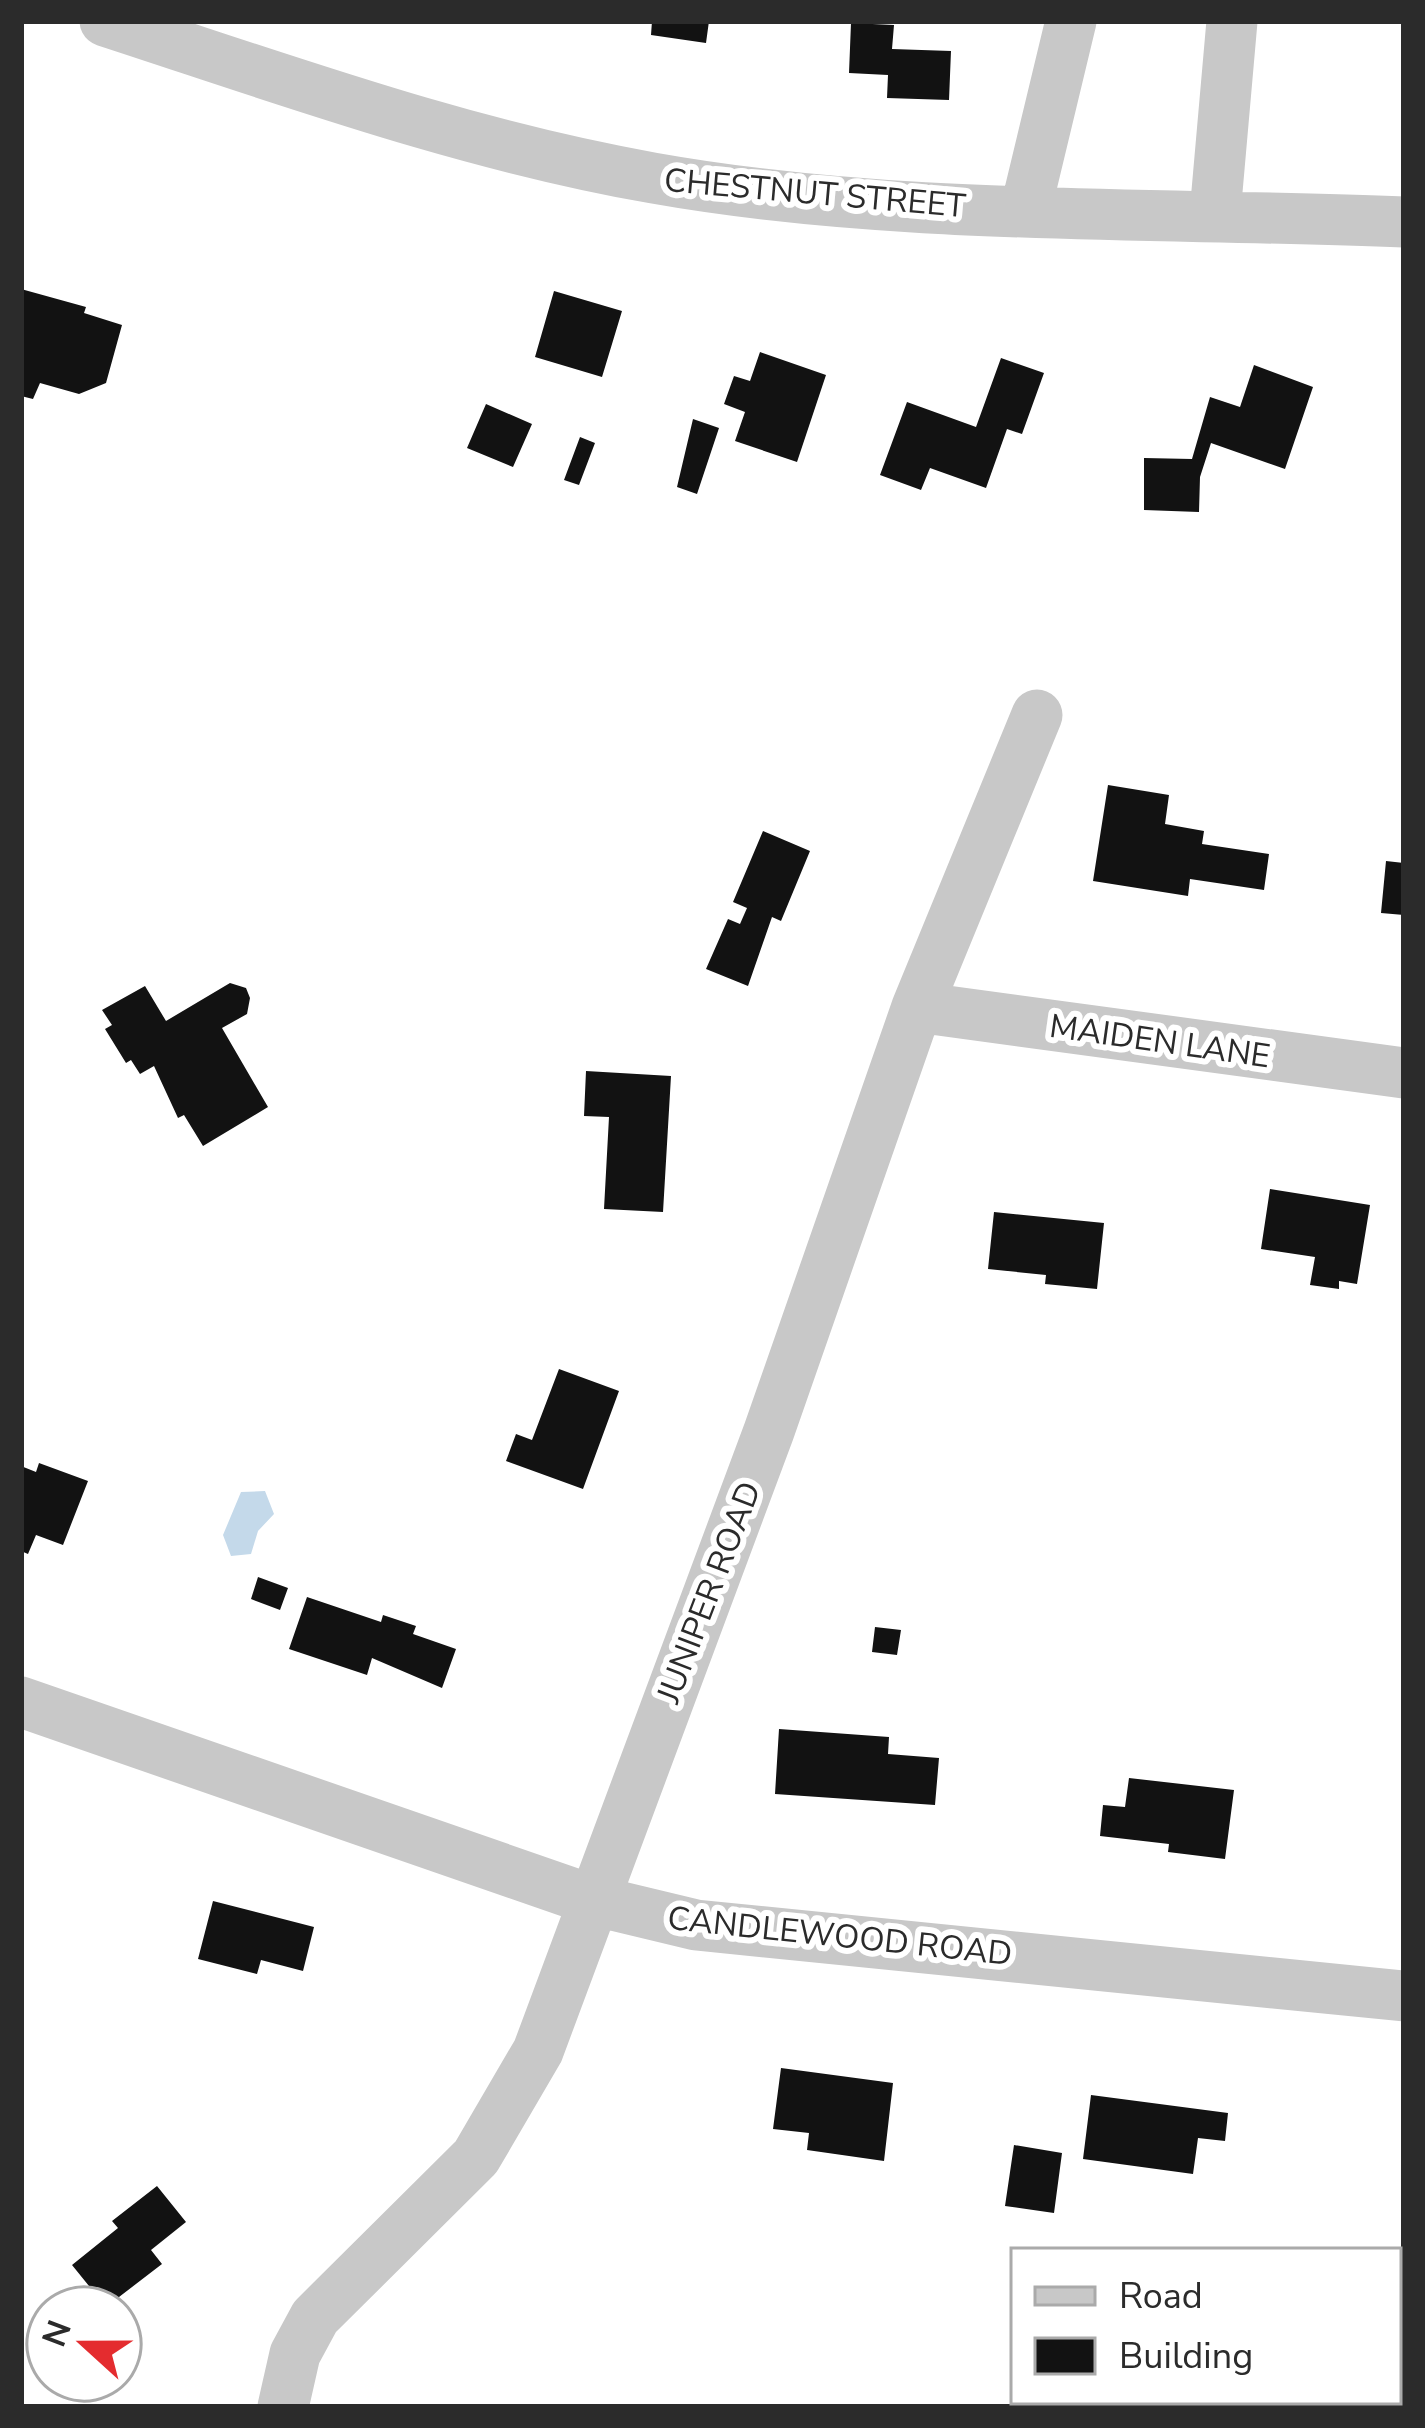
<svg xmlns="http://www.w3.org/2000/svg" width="1425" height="2428" viewBox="0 0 1425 2428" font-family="'Nunito Sans',sans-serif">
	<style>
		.water { fill: #c4d9ea }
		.building { fill: #121212 }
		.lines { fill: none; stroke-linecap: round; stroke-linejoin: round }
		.minor { stroke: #c8c8c8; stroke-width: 51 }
		.labels { text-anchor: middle; stroke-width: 12; stroke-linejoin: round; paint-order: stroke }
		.street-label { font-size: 33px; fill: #2b2b2b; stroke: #fff }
	</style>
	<rect width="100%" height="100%" fill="#fff"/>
	<!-- water -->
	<path class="water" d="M265 1491 274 1514 258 1531 251 1554 231 1556 223 1535 241 1492Z"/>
	<!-- building -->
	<path class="building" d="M652 21H709L706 43 651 35Z
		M851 23 894 25 892 49 951 51 949 100 887 98 888 75 849 73Z
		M21 289 86 307 84 313 122 325 106 383 79 394 40 383 33 399 21 396Z
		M554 291 622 311 602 377 535 357Z
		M760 352 826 375 797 462 735 441 745 412 724 404 734 376 750 381Z
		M1001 358 1044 373 1022 434 1007 429 986 488 930 468 921 490 880 475 907 402 976 427Z
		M1254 365 1313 387 1285 469 1211 443 1200 477 1199 512 1144 510V458L1192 459 1210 397 1240 407Z
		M486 404 532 424 513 467 467 448Z
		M693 419 719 428 697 494 677 487Z
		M580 437 595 443 579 485 564 480Z
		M1108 785 1169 795 1165 824 1204 831 1202 844 1269 854 1264 890 1190 879 1188 896 1093 881Z
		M763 831 810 851 781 921 772 917 748 986 706 969 728 919 740 924 747 908 733 902Z
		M1386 861 1404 863V915L1381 913Z
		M230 983 246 988 250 998 247 1014 222 1028 268 1107 203 1146 184 1115 178 1118 154 1066 140 1074 131 1060 126 1063 105 1029 112 1025 102 1010 145 986 166 1021Z
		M586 1071 671 1076 663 1212 604 1209 609 1117 584 1116Z
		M1270 1189 1370 1205 1357 1284 1339 1281V1289L1310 1285 1315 1257 1261 1249Z
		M994 1212 1104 1223 1097 1289 1045 1284 1046 1275 988 1269Z
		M559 1369 619 1391 583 1489 506 1461 516 1434 532 1440Z
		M39 1463 88 1481 63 1545 36 1535 28 1554 21 1551V1466L36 1472Z
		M258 1577 288 1588 280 1610 251 1599Z
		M307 1597 381 1622 383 1615 416 1626 413 1634 456 1649 442 1688 372 1658 367 1675 289 1649Z
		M875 1627 901 1630 897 1655 872 1652Z
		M779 1729 889 1737 888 1754 939 1758 935 1805 775 1794Z
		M1129 1778 1234 1790 1225 1859 1168 1852 1169 1844 1100 1836 1103 1805 1125 1807Z
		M213 1901 314 1927 303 1971 261 1960 257 1974 198 1959Z
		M781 2068 893 2083 884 2161 807 2150 809 2133 773 2129Z
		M1091 2095 1228 2113 1225 2141 1198 2138 1193 2174 1083 2159Z
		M1014 2145 1062 2153 1054 2213 1005 2206Z
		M157 2186 186 2222 151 2250 162 2264 106 2307 72 2265 118 2228 112 2221Z"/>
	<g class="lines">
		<!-- minor -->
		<path class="minor" d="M105 21C286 80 465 145 653 178 894 221 1159 212 1404 222
			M1026 208 1071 21
			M1215 214 1232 21
			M917 1007 1404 1073
			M21 1702 592 1900 696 1925 1404 1996
			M283 2407 295 2354 315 2317 476 2157 538 2051 769 1431 917 1007 1037 715"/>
	</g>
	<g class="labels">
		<!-- street labels -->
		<g class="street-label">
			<text transform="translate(815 192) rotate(5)" y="12">CHESTNUT STREET</text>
			<text transform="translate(1160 1040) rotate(8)" y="12">MAIDEN LANE</text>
			<text transform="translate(708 1592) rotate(-69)" y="12">JUNIPER ROAD</text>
			<text transform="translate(840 1935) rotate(6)" y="12">CANDLEWOOD ROAD</text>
		</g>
	</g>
	<!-- border -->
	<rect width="1425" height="2428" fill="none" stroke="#2b2b2b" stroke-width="48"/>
	<!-- legend -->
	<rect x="1011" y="2248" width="390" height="156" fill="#ffffff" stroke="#aaaaaa" stroke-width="3"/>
	<rect x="1035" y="2287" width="60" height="18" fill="#c8c8c8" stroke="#aaaaaa" stroke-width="3"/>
	<text x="1119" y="2308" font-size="36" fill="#2b2b2b">Road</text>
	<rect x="1035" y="2338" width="60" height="36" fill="#121212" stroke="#aaaaaa" stroke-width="3"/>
	<text x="1119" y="2368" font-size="36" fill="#2b2b2b">Building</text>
	<!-- north arrow -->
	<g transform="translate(84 2344) rotate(291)"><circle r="57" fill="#ffffff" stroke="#aaaaaa" stroke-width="3"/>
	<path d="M0-9L21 45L0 30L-21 45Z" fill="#e42c2f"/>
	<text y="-18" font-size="33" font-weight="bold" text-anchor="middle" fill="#2b2b2b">N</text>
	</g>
</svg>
